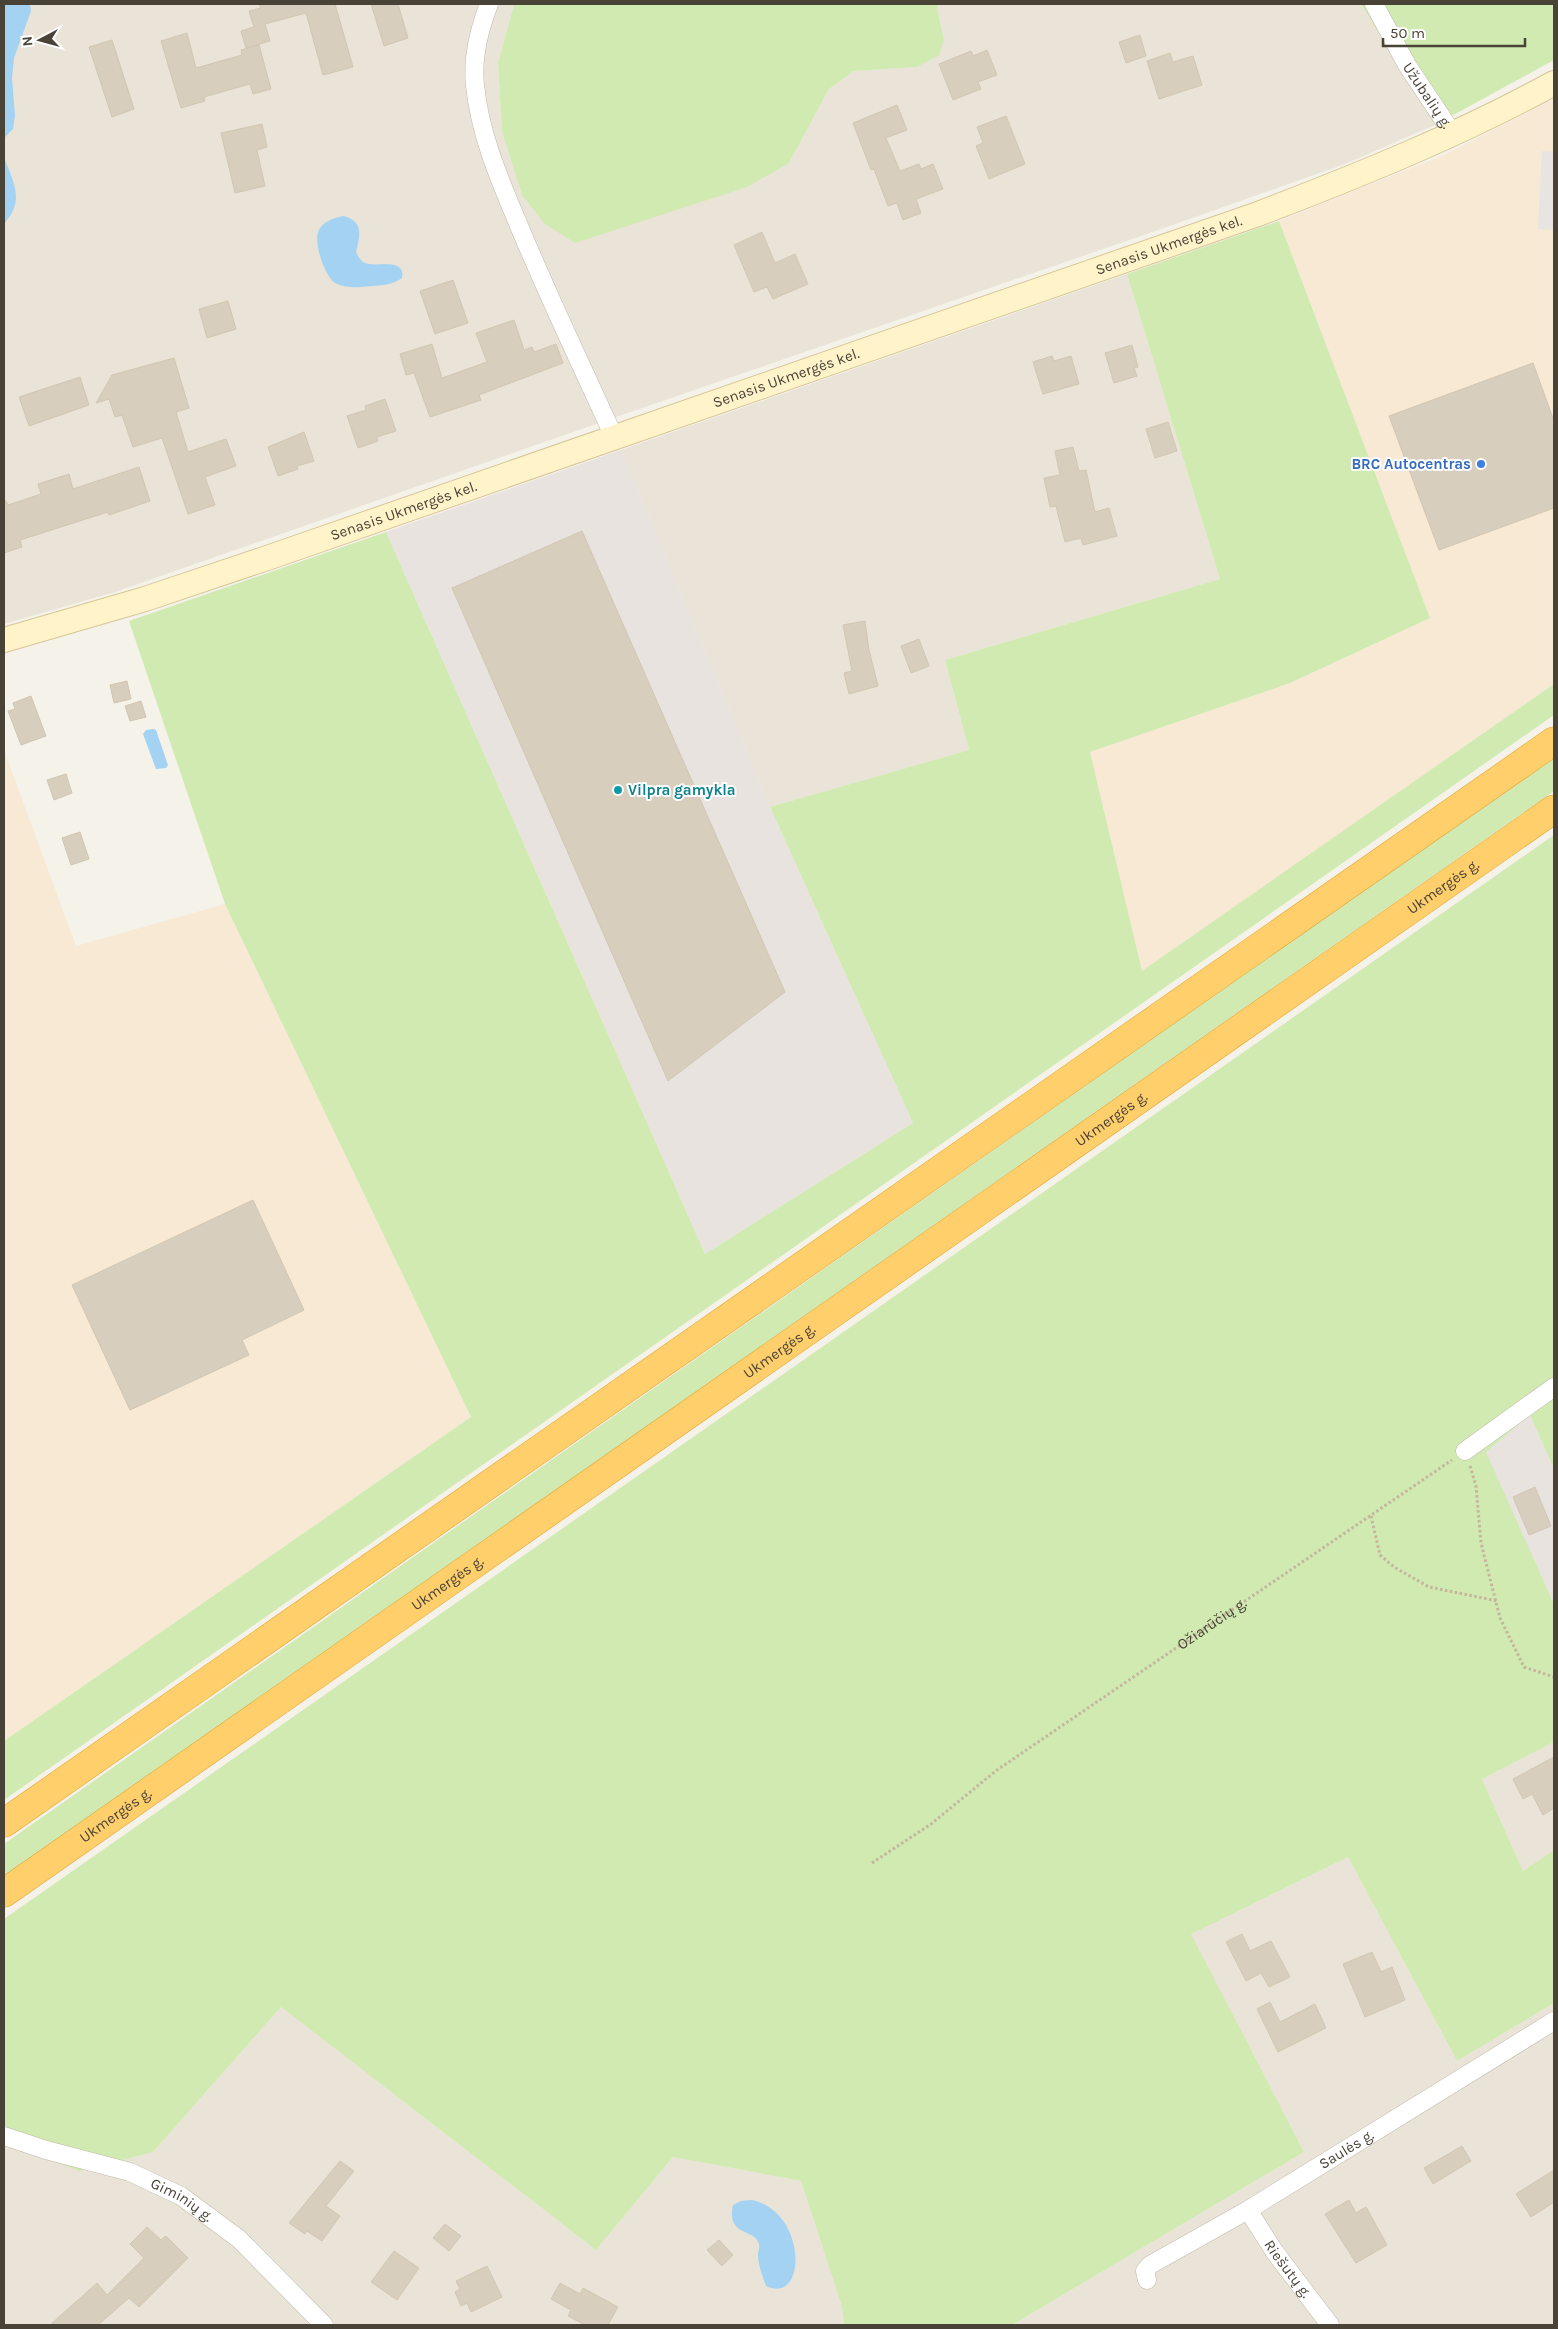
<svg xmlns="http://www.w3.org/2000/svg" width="1558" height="2329" viewBox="0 0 1558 2329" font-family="Karla,sans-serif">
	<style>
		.residential { fill: #e9e4d7 }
		.commercial { fill: #f7e9d4 }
		.industrial { fill: #e8e3de }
		.green { fill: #d0eab1 }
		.parking { fill: #e7e4e1 }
		.water { fill: #a4d2f3 }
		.building { fill: #d7cebe; stroke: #d2c6b1 }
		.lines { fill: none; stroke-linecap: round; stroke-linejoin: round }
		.minor-casing { stroke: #c1baab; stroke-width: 19 }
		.secondary-casing { stroke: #d7c698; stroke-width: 26 }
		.motorway-casing { stroke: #e3a535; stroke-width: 29 }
		.path { stroke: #c4b69c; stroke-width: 3; stroke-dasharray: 2.5 2.5; stroke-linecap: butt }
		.minor { stroke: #fff; stroke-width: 18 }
		.secondary { stroke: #fff3ca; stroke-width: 24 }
		.motorway { stroke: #ffcf6b; stroke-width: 28 }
		.shop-dot { fill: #3f7fe0; stroke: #fff; stroke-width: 2 }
		.culture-dot { fill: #0f9aa8; stroke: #fff; stroke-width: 2 }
		.labels { text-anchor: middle; stroke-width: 4; stroke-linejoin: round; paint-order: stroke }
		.street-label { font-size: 15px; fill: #494237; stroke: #fff }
		.shop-label { font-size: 15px; font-weight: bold; fill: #366cbe; stroke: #fff; text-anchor: end }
		.culture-label { font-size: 15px; font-weight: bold; fill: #0d838f; stroke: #fff; text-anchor: start }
	</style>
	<rect width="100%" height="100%" fill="#f5f2e9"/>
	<!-- residential -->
	<path class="residential" d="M4 4H514L498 63 502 132 522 195 789 163 829 89 854 71 917 67 944 40 937 6 938 4H1361L1435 125 1345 164 1164 228 619 416 115 592 4 624Z
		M1127 274 1220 579 945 660 969 750 770 807 621 450Z
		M1554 1742V1850L1523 1871 1482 1779Z
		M1348 1857 1457 2061 1554 2003V2325H1012L1304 2152 1190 1934Z
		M281 2007 596 2250 673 2157 801 2181 842 2307 844 2325H4V2142L153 2152Z"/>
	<!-- commercial -->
	<path class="commercial" d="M1554 99V684L1142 972 1090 752 1290 683 1430 618 1279 221 1444 155Z
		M4 750 76 946 225 904 471 1417 4 1741Z"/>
	<!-- industrial -->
	<path class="industrial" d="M621 450 770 807 913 1123 705 1254 386 532Z
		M1530 1415 1554 1469V1604L1485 1452Z"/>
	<!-- green -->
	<path class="green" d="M514 4H938L937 7 944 40 939 55 917 67 854 71 829 89 789 163 747 187 575 243 545 224 522 195 502 132 498 63Z
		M1361 4H1554V60L1435 125Z
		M1279 221 1430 618 1290 683 1090 752 1142 971 1554 684V715L4 1800V1741L471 1417 225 904 129 621 386 532 705 1254 913 1123 770 807 969 750 945 660 1220 579 1127 274Z
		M1554 757V791L4 1876V1844Z
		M1554 835V1469L1530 1415 1486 1452 1554 1604V1742L1482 1779 1523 1871 1554 1850V2003L1457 2061 1348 1857 1191 1934 1304 2152 1012 2325H844L842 2307 801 2181 673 2157 596 2250 281 2007 153 2152 79 2171 4 2142V1919Z"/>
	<!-- parking -->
	<path class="parking" d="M1542 151 1554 152V230L1538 229Z"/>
	<!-- water -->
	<path class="water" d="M4 4H30L31 11 14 58 12 78 15 116 13 129 4 138Z
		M4 157C14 184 25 200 4 224Z
		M344 216C364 222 360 235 356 252 358 256 360 260 363 262 374 269 406 256 402 278 392 285 384 285 372 286 361 287 348 289 337 284 325 279 314 244 318 232 322 221 334 218 344 216Z
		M153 729 156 730 168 765 166 768 156 769 143 734 146 730Z
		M752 2200C808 2212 807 2306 766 2286 763 2277 758 2265 758 2255 758 2251 760 2248 759 2244 755 2228 726 2237 733 2205L741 2201Z"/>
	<!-- building -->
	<path class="building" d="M259 4H335L353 67 323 75 306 13 265 24 270 41 246 48 241 31 254 27 249 11 261 8Z
		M371 4H398L408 38 384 46Z
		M187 33 196 68 242 55 241 50 259 45 271 89 253 94 250 84 204 97 205 101 181 108 161 41Z
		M1140 35 1146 56 1126 63 1119 42Z
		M112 40 134 109 112 117 89 47Z
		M987 50 997 75 978 82 981 89 953 100 939 64 971 51 973 56Z
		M1170 53 1173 62 1193 56 1202 85 1159 99 1147 61Z
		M897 105 907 130 886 138 900 171 919 164 921 169 933 164 943 189 916 199 921 213 903 220 897 203 888 206 874 169 871 170 853 123Z
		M1006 116 1025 164 989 179 976 146 983 143 977 127Z
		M262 124 267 147 257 150 265 186 235 193 221 133Z
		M762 232 775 263 795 254 808 284 773 299 767 287 754 292 734 245Z
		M453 280 468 323 435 334 420 291Z
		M228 301 236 329 207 338 199 309Z
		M514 320 524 350 532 347 534 352 556 344 563 363 479 395 481 400 430 417 414 373 406 375 400 354 432 344 442 378 487 362 476 333Z
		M1132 345 1138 367 1134 368 1137 376 1114 383 1105 353Z
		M1052 356 1054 361 1071 356 1079 384 1043 394 1033 362Z
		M174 358 189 408 176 412 188 452 226 439 236 466 205 477 215 505 188 514 162 438 133 447 122 415 115 417 109 399 96 403 112 375Z
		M1533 363 1554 421V508L1439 550 1389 416Z
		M80 377 89 405 29 426 19 397Z
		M385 399 396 431 377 437 378 441 358 448 347 416 366 410 365 406Z
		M1168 422 1177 451 1155 458 1146 429Z
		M304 432 314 461 297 466 298 469 278 476 268 447Z
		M1073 447 1079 471 1086 470 1095 512 1109 508 1117 536 1083 545 1081 538 1065 542 1056 506 1050 507 1044 478 1060 475 1055 451Z
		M139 467 150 501 109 515 108 512 20 540 22 547 4 553V501H6L8 505 41 494 38 484 69 474 73 489Z
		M582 531 785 992 668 1081 452 588Z
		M865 621 869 650 878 686 849 694 844 673 852 671 843 625Z
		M919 639 929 666 911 673 901 646Z
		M127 681 131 699 114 703 110 685Z
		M31 696 46 736 21 745 8 711 15 709 13 703Z
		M141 701 146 717 130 721 125 706Z
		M66 774 72 793 54 800 47 780Z
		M80 832 89 859 71 865 62 838Z
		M253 1200 304 1310 242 1340 249 1355 130 1410 72 1285Z
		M1535 1487 1551 1526 1529 1535 1513 1497Z
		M1554 1757V1808L1543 1815 1532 1794 1523 1799 1513 1779Z
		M1242 1934 1250 1951 1271 1941 1290 1977 1269 1987 1261 1973 1246 1981 1226 1942Z
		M1372 1952 1381 1972 1392 1967 1405 2000 1365 2017 1343 1964Z
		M1270 2002 1280 2022 1315 2004 1326 2028 1278 2052 1257 2009Z
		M1462 2146 1471 2161 1433 2184 1424 2168Z
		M340 2161 354 2171 326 2206 340 2216 322 2241 307 2231 305 2234 289 2223Z
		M1554 2170V2202L1531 2217 1516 2194Z
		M1349 2200 1356 2213 1366 2207 1387 2245 1356 2263 1325 2214Z
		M445 2224 461 2236 449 2251 433 2238Z
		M147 2227 161 2240 166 2236 188 2258 139 2307 129 2298 98 2325H50L97 2283 107 2295 144 2258 130 2244Z
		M719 2240 733 2255 722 2266 707 2250Z
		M394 2251 419 2268 397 2300 371 2282Z
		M487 2266 502 2297 471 2312 467 2303 461 2306 455 2292 460 2289 456 2281Z
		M560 2283 580 2294 583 2288 618 2307 608 2325H585L568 2316 571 2310 551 2299Z"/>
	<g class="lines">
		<defs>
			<g id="minor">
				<path d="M489 4C479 30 472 57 475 85 480 137 502 185 522 233 551 302 583 369 614 437"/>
				<path id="s2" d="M1374 4 1407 65 1453 134"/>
				<path d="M1465 1451 1554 1387"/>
				<path id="s3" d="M4 2136 46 2150 130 2172 181 2196 239 2239 324 2325"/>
				<path id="s4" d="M1248 2210 1274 2251 1330 2325"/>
				<path id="s5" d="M1147 2280 1145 2271 1150 2265 1248 2210 1554 2021"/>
			</g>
			<g id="secondary">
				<path id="s6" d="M4 640 145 599 270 557 1258 214C1360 175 1459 135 1554 83"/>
			</g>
			<g id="motorway">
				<path d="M4 1823 1554 741"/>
				<path id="s7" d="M4 1893 1554 809"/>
			</g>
		</defs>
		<!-- minor casing -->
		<use href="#minor" class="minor-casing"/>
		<!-- secondary casing -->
		<use href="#secondary" class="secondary-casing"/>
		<!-- motorway casing -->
		<use href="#motorway" class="motorway-casing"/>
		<!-- path -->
		<g class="path">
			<path d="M1470 1466 1476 1486 1481 1543 1500 1618 1524 1667 1554 1677"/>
			<path d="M1371 1516 1380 1555 1394 1567 1429 1587 1497 1601"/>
			<path id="s1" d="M872 1863 931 1824 997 1770 1452 1460"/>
		</g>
		<!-- minor -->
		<use href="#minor" class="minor"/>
		<!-- secondary -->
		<use href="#secondary" class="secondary"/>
		<!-- motorway -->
		<use href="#motorway" class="motorway"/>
	</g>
	<!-- markers -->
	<circle class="shop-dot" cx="1481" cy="464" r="5"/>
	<circle class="culture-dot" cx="618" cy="790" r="5"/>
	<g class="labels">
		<!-- street labels -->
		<g class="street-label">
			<text dy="5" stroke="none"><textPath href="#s2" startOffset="106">Užubalių g.</textPath></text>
			<text dy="5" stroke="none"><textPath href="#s6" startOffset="1230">Senasis Ukmergės kel.</textPath></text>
			<text dy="5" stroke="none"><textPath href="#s6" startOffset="825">Senasis Ukmergės kel.</textPath></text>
			<text dy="5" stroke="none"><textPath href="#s6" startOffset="420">Senasis Ukmergės kel.</textPath></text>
			<text dy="5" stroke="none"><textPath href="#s7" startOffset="1756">Ukmergės g.</textPath></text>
			<text dy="5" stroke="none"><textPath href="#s7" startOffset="1351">Ukmergės g.</textPath></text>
			<text dy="5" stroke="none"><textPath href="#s7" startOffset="946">Ukmergės g.</textPath></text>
			<text dy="5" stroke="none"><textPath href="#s7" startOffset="541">Ukmergės g.</textPath></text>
			<text dy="5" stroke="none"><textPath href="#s1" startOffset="416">Ožiarūčių g.</textPath></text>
			<text dy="5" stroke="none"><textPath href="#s7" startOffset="136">Ukmergės g.</textPath></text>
			<text dy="5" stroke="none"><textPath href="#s5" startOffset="245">Saulės g.</textPath></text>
			<text dy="5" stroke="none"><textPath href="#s3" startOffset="190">Giminių g.</textPath></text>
			<text dy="5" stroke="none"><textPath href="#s4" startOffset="71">Riešutų g.</textPath></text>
		</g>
		<!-- shop labels -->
		<g class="shop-label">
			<text x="1471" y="469">BRC Autocentras</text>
		</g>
		<!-- culture labels -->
		<g class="culture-label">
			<text x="628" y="795">Vilpra gamykla</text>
		</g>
	</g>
	<!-- border -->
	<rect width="1558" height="2329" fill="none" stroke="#494237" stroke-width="10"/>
	<!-- north arrow -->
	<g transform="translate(40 40) rotate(264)" stroke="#ffffff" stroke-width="4" paint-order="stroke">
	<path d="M0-4L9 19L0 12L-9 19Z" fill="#494237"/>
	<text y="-8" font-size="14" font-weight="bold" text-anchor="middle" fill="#494237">N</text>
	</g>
	<!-- scale -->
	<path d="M1383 38v8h142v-8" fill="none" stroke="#494237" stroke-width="2.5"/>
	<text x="1390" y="38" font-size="15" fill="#494237" stroke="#ffffff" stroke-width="4" paint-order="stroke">50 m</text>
</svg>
